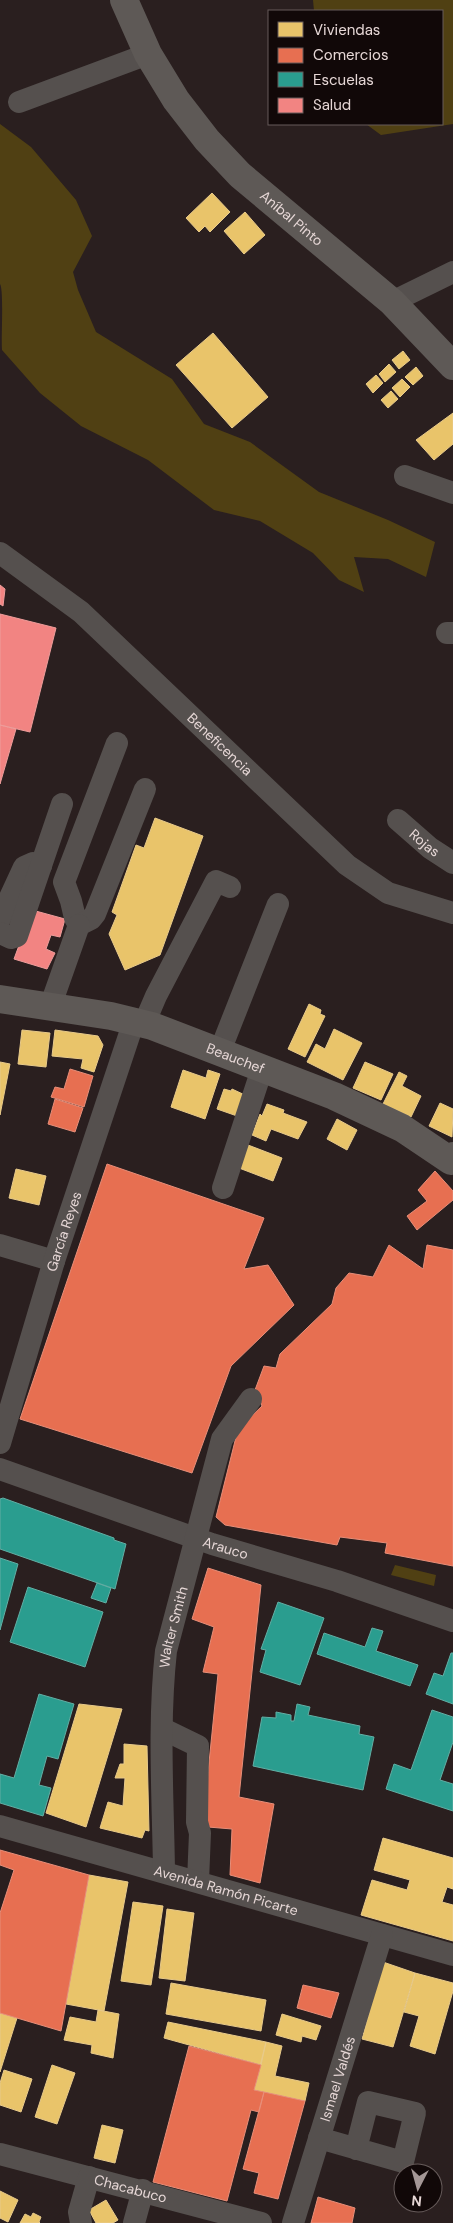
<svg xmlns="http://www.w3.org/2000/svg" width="453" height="2223" viewBox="0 0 453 2223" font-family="'DM Sans',sans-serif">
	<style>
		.green { fill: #504013 }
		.homes { fill: #e9c46a; stroke: #e8ca8a }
		.shops { fill: #e76f51; stroke: #e78e79 }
		.schools { fill: #2a9d8f; stroke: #62aea4 }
		.health { fill: #f28482; stroke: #ee9d9b }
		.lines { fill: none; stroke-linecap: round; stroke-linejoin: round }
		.minor { stroke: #55504e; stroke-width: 22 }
		.major { stroke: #5e5956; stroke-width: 28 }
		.labels { text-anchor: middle; stroke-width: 5; stroke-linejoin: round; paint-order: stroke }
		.street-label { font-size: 14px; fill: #e6d7d6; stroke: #110808 }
	</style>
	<rect width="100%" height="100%" fill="#2a1f1f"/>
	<!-- green -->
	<path class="green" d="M313 0H453V124L381 135 366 124H442V11H314Z
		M0 124 31 147 76 200 92 236 73 272 78 290 96 332 172 379 204 424 250 442 319 492 388 520 435 542 426 577 388 559 354 557 364 592 339 580 313 553 260 521 214 510 148 460 81 426 40 393 2 350C1 338 4 290 0 284Z
		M395 1565 436 1575 434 1586 391 1575Z"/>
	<!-- homes -->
	<path class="homes" d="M212 193 230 212 210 232 205 226 199 232 186 218Z
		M245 212 265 235 244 254 224 231Z
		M213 333 268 397 232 428 176 365Z
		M403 351 410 360 399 369 392 360Z
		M389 364 396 372 385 382 379 374Z
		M416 367 423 376 413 385 405 377Z
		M376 375 383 383 373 393 366 384Z
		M402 379 410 387 400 397 392 388Z
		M391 391 398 399 388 408 381 400Z
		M453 413V444L434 460 416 440Z
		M155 818 203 836 160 955 125 970 109 934 117 915 112 912 136 845 144 848Z
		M309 1004 321 1010 320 1014 325 1016 305 1057 288 1049Z
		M334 1029 362 1043 343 1080 307 1062 316 1044 325 1049Z
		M22 1030 50 1033 46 1067 18 1064Z
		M55 1030 98 1036 103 1045 94 1072 81 1068 83 1059 52 1056Z
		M0 1062 10 1064 0 1115Z
		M365 1062 393 1074 381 1100 353 1088Z
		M183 1070 206 1078 208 1070 220 1074 205 1119 171 1107Z
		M399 1072 407 1076 402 1086 421 1096 411 1117 383 1104Z
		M224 1089 231 1091 232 1089 247 1096 240 1117 217 1109Z
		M440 1103 453 1109 452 1137 429 1126Z
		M267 1104 284 1110 283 1113 307 1122 298 1139 271 1129 266 1141 252 1135 260 1114 262 1116Z
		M337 1119 357 1130 347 1150 327 1139Z
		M248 1145 282 1158 273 1181 239 1168Z
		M16 1169 46 1176 39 1205 9 1198Z
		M79 1704 122 1709 86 1827 46 1813Z
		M124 1744 147 1746 149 1831 145 1830 142 1838 100 1828 108 1802 123 1806 125 1778H115L120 1764H124Z
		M383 1838 453 1858V1889L447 1887 442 1902 453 1905V1941L361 1915 372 1880 407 1890 410 1880 374 1870Z
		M89 1875 128 1882 104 2011 66 2004Z
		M133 1902 163 1906 151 1985 121 1981Z
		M167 1909 194 1913 185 1981 159 1978Z
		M383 1962 415 1973 393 2047 362 2039Z
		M415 1973 453 1983V1991L435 2054 410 2046 419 2016 404 2012Z
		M171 1983 266 2000 261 2031 166 2014Z
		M98 2010 119 2014 113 2058 91 2053 92 2045 64 2040 70 2017 96 2022Z
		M0 2013 17 2018 0 2072Z
		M282 2014 321 2026 316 2040 302 2036 301 2042 276 2035Z
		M168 2022 266 2042 261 2065 164 2038Z
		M266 2042 282 2046 275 2076 309 2083 305 2101 254 2090Z
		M52 2065 75 2073 57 2124 35 2117Z
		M4 2070 32 2079 21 2112 0 2105V2083Z
		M102 2125 123 2130 115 2163 94 2158Z
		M0 2191 18 2200 8 2222 0 2218Z
		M106 2200 118 2220 113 2223H96L89 2210Z
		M33 2213 41 2217 39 2222 40 2223H20L25 2214 31 2217Z"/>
	<!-- shops -->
	<path class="shops" d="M70 1069 93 1076 84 1107 51 1097 55 1087 64 1089Z
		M55 1099 83 1108 75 1132 48 1124Z
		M107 1164 264 1218 244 1269 268 1265 294 1305 231 1366 192 1473 20 1419Z
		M435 1171 453 1191V1200L417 1230 407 1216 427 1201 418 1190Z
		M389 1245 423 1269 427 1245 453 1250V1566L385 1553 387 1543 340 1537 337 1545 225 1525 216 1517 238 1429 262 1406 255 1390 264 1366 276 1368 280 1354 332 1304 336 1288 349 1273 373 1277Z
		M208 1568 261 1585 239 1797 274 1804 260 1883 230 1875 232 1829 208 1827 203 1822 218 1674 203 1672 214 1627 192 1619Z
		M0 1850 89 1875 61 2031 0 2013V1913L14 1870 0 1865Z
		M303 1985 339 1993 331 2018 297 2008Z
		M189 2046 261 2065 254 2090 264 2092 259 2112 251 2110 227 2201 153 2182Z
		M264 2092 305 2101 278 2199 254 2193 259 2173 243 2169Z
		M318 2197 355 2208 352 2223H311Z"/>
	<!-- schools -->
	<path class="schools" d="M3 1498 114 1538V1540L126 1544 115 1589 0 1549V1499Z
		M0 1558 18 1564 0 1630Z
		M97 1583 111 1588 106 1603 91 1598Z
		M28 1587 103 1612 85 1667 10 1642Z
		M278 1602 324 1618 300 1685 260 1672 266 1650 261 1649Z
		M372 1628 383 1631 376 1651 418 1665 410 1686 317 1654 324 1633 365 1647Z
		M451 1653H453V1704L426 1694 434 1673 443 1676Z
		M39 1694 74 1704 58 1759 47 1756 39 1785 51 1788 43 1816 0 1803V1774L14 1778Z
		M297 1704 310 1707 308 1715 360 1726 359 1734 374 1737 363 1790 253 1766 262 1717 276 1718V1712L291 1715V1721H294Z
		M432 1710 453 1717V1742L440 1780 453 1784V1811L386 1789 394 1764 411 1770Z"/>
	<!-- health -->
	<path class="health" d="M0 585 5 589 3 606 0 604Z
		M0 614 56 628 30 732 0 725Z
		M0 725 16 729 0 784Z
		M32 910 65 919 60 937 51 935 46 949 55 953 47 969 14 959Z"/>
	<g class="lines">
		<!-- minor -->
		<g class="minor">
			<path d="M19 102 148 54"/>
			<path d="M392 302 453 272"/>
			<path d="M405 476 453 493"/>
			<path id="s1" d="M0 553 81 612 347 865 388 893 453 913"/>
			<path d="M447 633H453"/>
			<path id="s2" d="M398 820 430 848 453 863"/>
			<path d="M0 919 24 867 33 863 41 866"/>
			<path d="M79 925 75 918 71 901 64 882 117 743"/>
			<path d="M79 925 91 919 95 914 145 789"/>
			<path d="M0 933 11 938 17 936 62 804"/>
			<path d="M50 1007 79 925"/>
			<path d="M144 1024 156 996 216 881 230 887"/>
			<path d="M220 1051 278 904"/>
			<path d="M223 1188 262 1069"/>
			<path d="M0 1245 54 1261"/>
			<path id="s3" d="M0 1443 54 1261 134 1021"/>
			<path id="s4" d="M0 1469 212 1544 337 1581 453 1621"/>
			<path d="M163 1729 198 1746 197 1822 200 1833 198 1881"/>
			<path id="s5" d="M0 1826 453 1955"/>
			<path id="s6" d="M164 1871C163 1798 158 1724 166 1651L222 1439 251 1399"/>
			<path d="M319 2138 403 2162 415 2113 368 2102 356 2149"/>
			<path id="s7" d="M0 2154 261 2223"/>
			<path d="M81 2223 79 2212 89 2177"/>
			<path d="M134 2223 143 2190"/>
			<path id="s8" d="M293 2223 382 1935"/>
		</g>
		<!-- major -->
		<g class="major">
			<path id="s9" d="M124 0 148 54 176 100 207 140 240 175 392 302 453 366"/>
			<path id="s10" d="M0 999 111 1016 152 1026 334 1096 402 1128 451 1161 453 1156"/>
		</g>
	</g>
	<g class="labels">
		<!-- street labels -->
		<g class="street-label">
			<text dy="5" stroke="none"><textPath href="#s9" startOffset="279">Aníbal Pinto</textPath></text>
			<text dy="5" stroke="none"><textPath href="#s1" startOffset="292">Beneficencia</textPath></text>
			<text dy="5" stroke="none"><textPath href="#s2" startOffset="35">Rojas</textPath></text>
			<text dy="5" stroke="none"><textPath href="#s10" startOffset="244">Beauchef</textPath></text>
			<text dy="5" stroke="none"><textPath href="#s3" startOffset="221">García Reyes</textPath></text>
			<text dy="5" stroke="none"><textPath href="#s4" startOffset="239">Arauco</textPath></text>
			<text dy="5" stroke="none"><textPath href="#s6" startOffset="245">Walter Smith</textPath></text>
			<text dy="5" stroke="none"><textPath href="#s5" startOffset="235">Avenida Ramón Picarte</textPath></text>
			<text dy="5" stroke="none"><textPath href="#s8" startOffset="151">Ismael Valdés</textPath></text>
			<text dy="5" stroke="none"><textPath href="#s7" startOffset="135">Chacabuco</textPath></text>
		</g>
	</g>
	<!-- legend -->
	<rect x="268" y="10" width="175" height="115" fill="#110808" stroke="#665b5a"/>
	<rect x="278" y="22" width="25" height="15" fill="#e9c46a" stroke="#665b5a"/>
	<text x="313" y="35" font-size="15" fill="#e6d7d6">Viviendas</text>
	<rect x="278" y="48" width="25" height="15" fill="#e76f51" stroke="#665b5a"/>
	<text x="313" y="60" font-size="15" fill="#e6d7d6">Comercios</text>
	<rect x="278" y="72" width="25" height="15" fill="#2a9d8f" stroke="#665b5a"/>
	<text x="313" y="85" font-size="15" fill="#e6d7d6">Escuelas</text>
	<rect x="278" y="98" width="25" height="15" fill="#f28482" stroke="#665b5a"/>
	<text x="313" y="110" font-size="15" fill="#e6d7d6">Salud</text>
	<!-- north arrow -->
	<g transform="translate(418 2188) rotate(186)"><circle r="24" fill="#110808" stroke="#665b5a"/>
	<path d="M0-4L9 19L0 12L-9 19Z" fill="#a49796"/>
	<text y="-8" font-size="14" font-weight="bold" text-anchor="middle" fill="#e6d7d6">N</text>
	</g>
</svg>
